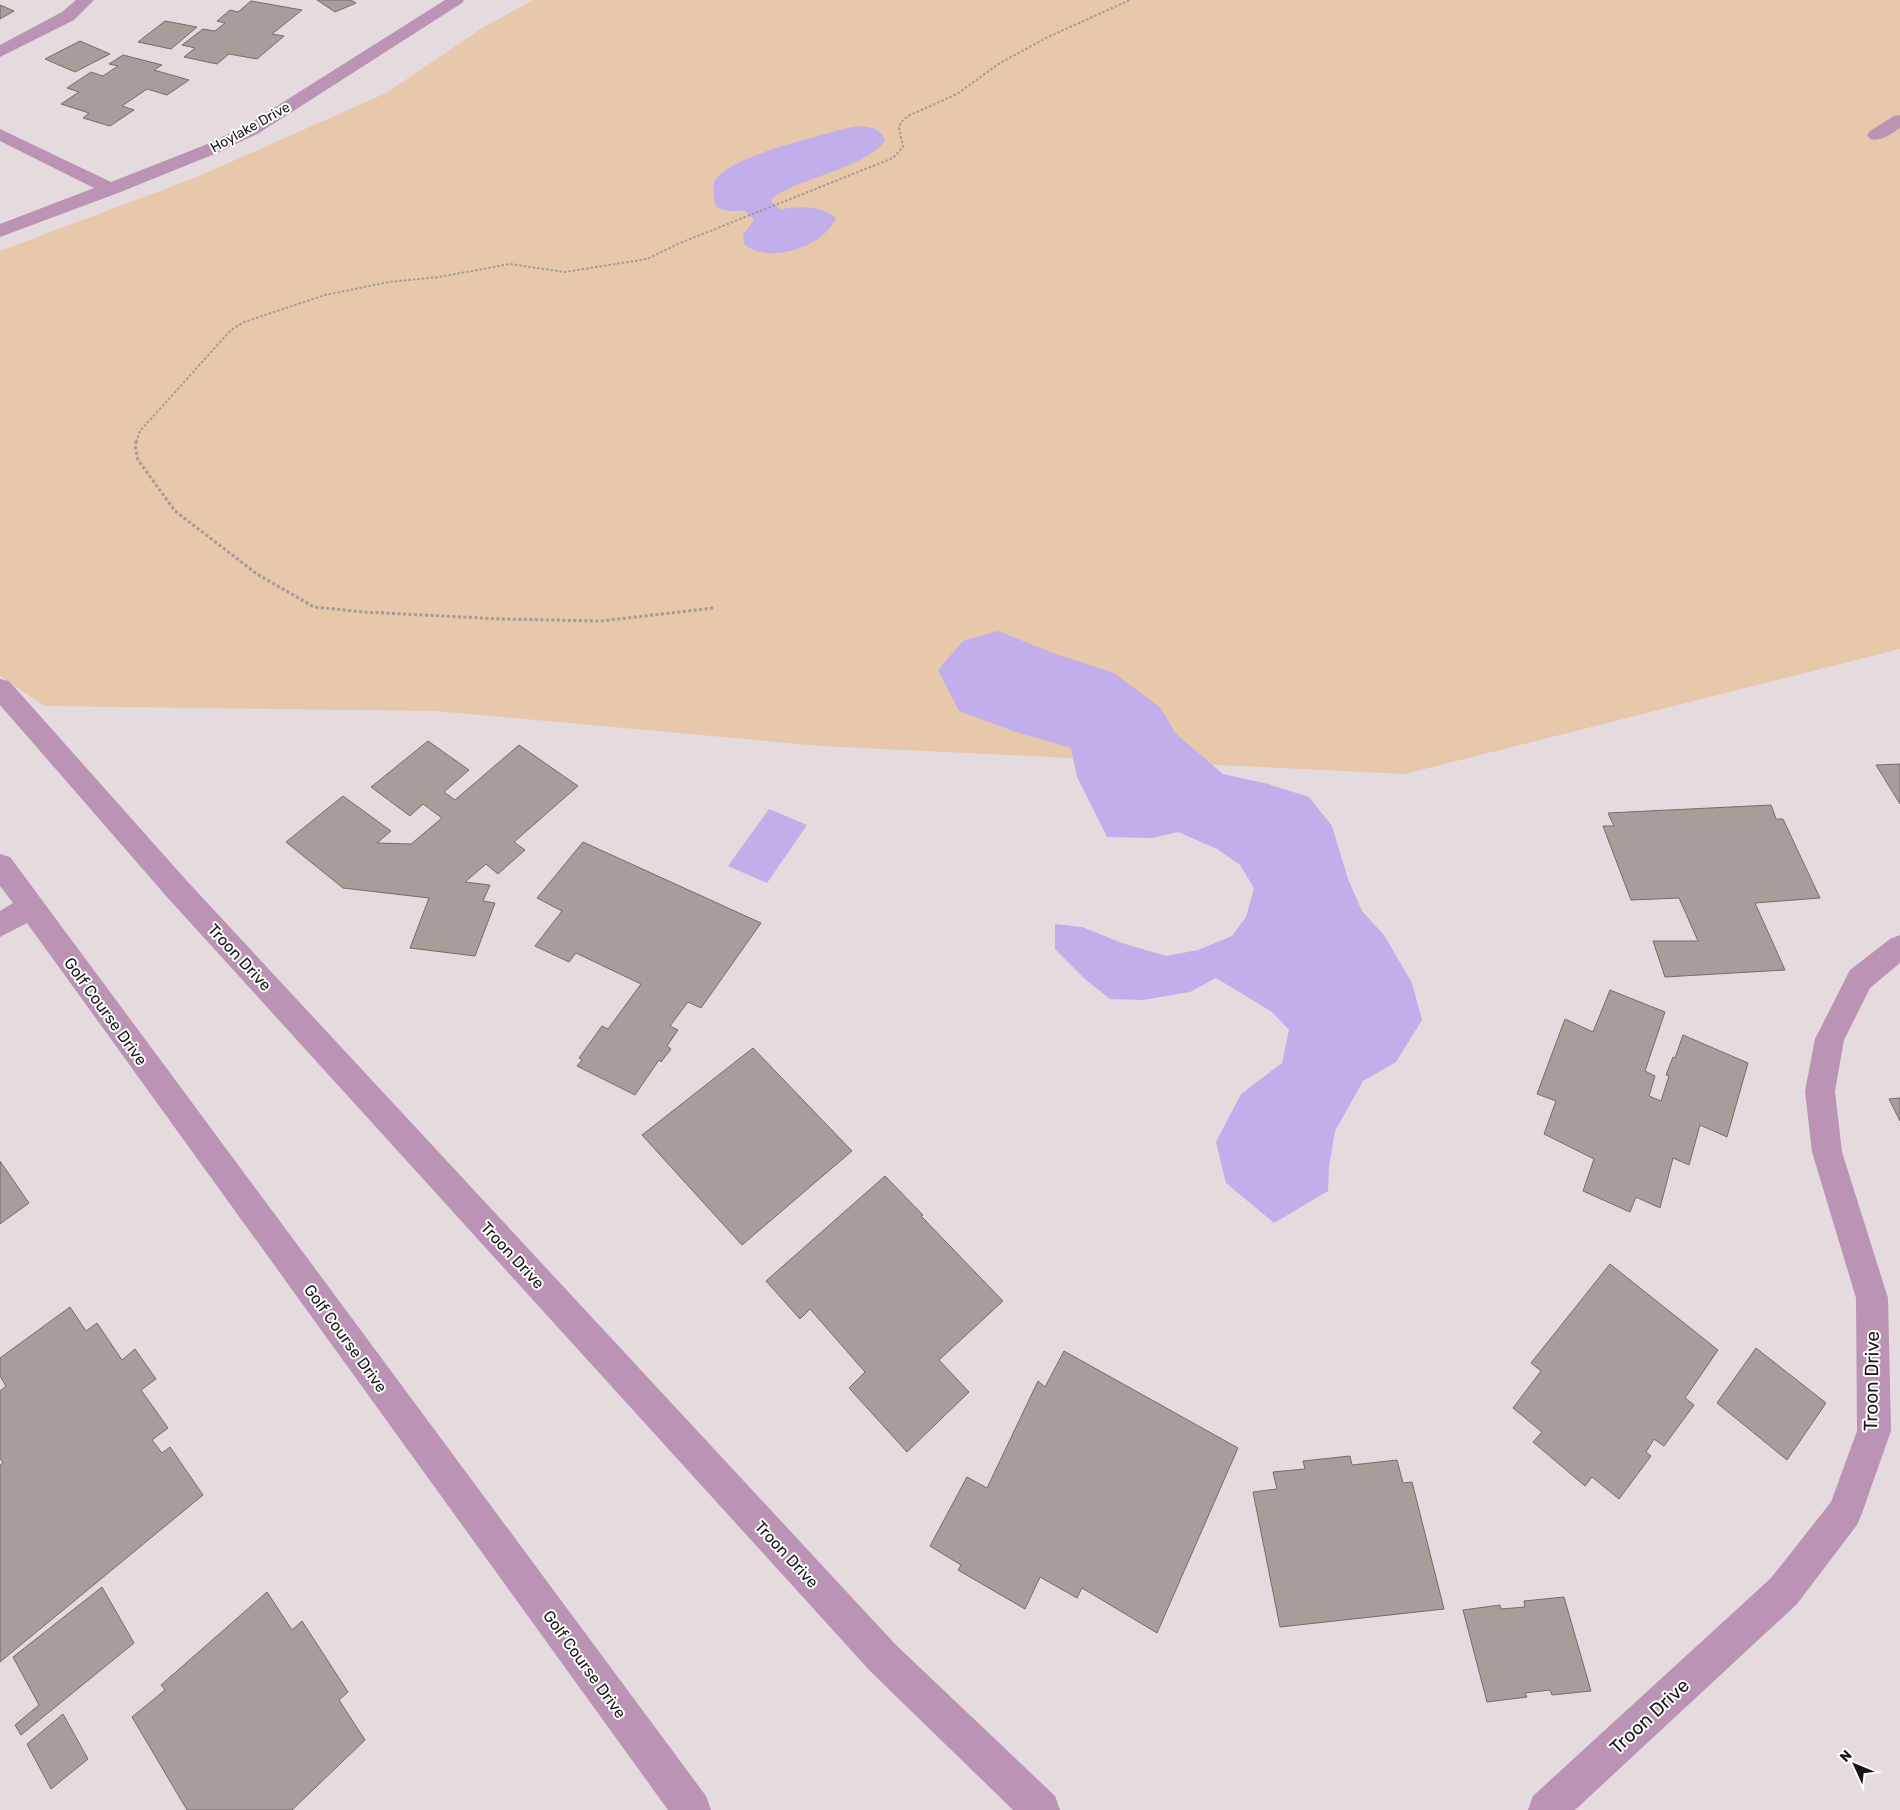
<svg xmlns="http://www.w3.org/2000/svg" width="1900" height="1810" viewBox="0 0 1900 1810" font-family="Rubik,sans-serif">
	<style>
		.green { fill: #e7c8ab }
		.water { fill: #c1aeea }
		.building { fill: #a79d9b; stroke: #756c6a }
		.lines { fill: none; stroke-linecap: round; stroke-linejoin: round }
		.path-far1 { stroke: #a29a9d; stroke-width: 2; stroke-dasharray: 2.5 2; stroke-linecap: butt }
		.path { stroke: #a29a9d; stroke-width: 3; stroke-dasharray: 3 2.5; stroke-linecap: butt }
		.minor { fill: #ba93b5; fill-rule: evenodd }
		.labels { text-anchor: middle; stroke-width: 4; stroke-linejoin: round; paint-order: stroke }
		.far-street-label { font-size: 14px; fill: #181516; stroke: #fff }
		.street-label { font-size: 16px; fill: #181516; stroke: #fff }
		.near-street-label { font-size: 19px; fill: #181516; stroke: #fff }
	</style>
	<rect width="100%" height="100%" fill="#e5dbde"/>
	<!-- green -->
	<path class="green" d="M533 0H1900V649L1405 774 821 746 436 711 44 706 0 676V251L197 177 386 93 484 27Z"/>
	<!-- water -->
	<path class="water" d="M851 127C863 126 881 126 885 140 872 163 811 177 786 190 780 193 774 196 771 201L780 209C800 207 819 204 836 218 824 247 768 265 744 244L743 235 754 220 745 211C731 210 712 215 714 194 714 191 712 186 714 183 723 157 824 135 851 127Z
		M998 631 1053 653 1114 673 1161 708 1175 733 1223 774 1268 784 1309 797 1332 826 1348 879 1362 911 1384 935 1412 983 1422 1020 1396 1062 1363 1081 1335 1131 1329 1167 1328 1191 1274 1223 1226 1183 1216 1142 1241 1094 1282 1063 1289 1030 1272 1012 1216 978 1190 992 1143 1000 1110 999 1086 980 1055 949V924L1082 927 1122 943 1166 956 1198 950 1232 936 1246 917 1254 888 1240 865 1217 849 1178 832 1153 838 1107 837 1077 777 1071 748 1016 732 959 711 938 670 963 641Z
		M769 809 807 825 767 883 728 866Z"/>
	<!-- building -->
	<path class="building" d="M317 0H351L356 3 335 12Z
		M251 1 302 10 272 34 284 36 257 59 229 54 217 64 184 57 195 48 182 45 203 29 215 31 225 23 217 21 230 10 238 12Z
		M0 5 14 11 0 19Z
		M165 21 197 27 171 49 138 42Z
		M80 41 110 54 75 72 45 59Z
		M123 55 162 65 154 70 189 80 167 95 147 89 122 106 134 110 110 126 83 118 89 113 61 104 79 92 67 88 91 72 103 76 118 66 109 64Z
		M428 741 469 770 444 792 455 800 519 745 578 786 514 842 525 850 498 874 486 864 465 882 490 885 483 901 495 903 475 956 410 948 429 898 343 888 286 842 343 796 391 831 377 843 411 844 442 818 423 804 410 816 371 787Z
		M1900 764V804L1876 765Z
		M1771 805 1776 819H1783L1820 898 1755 903 1785 970 1665 977 1653 941H1698L1679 898 1631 900 1603 826H1614L1608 813Z
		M583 842 761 923 701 1008 688 1002 670 1026 678 1030 667 1046 671 1049 661 1062 659 1060 635 1095 577 1066 582 1060 579 1058 602 1026 608 1029 641 984 576 953 569 962 535 946 562 911 537 898Z
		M1610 990 1665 1012 1645 1071 1655 1076 1649 1096 1661 1101 1669 1076 1666 1075 1673 1057 1675 1058 1683 1035 1748 1063 1727 1137 1700 1125 1689 1165 1673 1158 1660 1208 1636 1197 1630 1212 1583 1191 1594 1159 1544 1134 1556 1101 1537 1094 1565 1019 1593 1032Z
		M753 1048 852 1151 742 1245 642 1135Z
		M1900 1098V1121L1889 1099Z
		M0 1161 29 1203 0 1224Z
		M885 1176 923 1215 921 1216 1003 1301 939 1360 969 1392 907 1452 849 1388 865 1372 810 1309 800 1319 766 1281Z
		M1610 1264 1718 1350 1685 1398 1694 1405 1664 1446 1654 1439 1646 1452 1651 1456 1619 1499 1592 1477 1585 1486 1533 1442 1542 1432 1513 1408 1541 1371 1531 1363Z
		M70 1307 86 1331 97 1323 122 1360 135 1349 156 1379 141 1390 168 1428 152 1440 162 1453 170 1447 203 1495 0 1662V1465L3 1463 0 1458V1391L6 1386 0 1376V1358Z
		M1756 1348 1826 1403 1787 1460 1717 1403Z
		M1064 1351 1238 1448 1157 1633 1082 1588 1077 1598 1040 1577 1025 1609 958 1570 961 1565 930 1546 967 1477 987 1488 1038 1381 1045 1387Z
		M1350 1456 1352 1465 1397 1460 1403 1483 1412 1482 1444 1609 1280 1627 1253 1492 1277 1489 1273 1472 1305 1469 1303 1461Z
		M102 1587 134 1643 21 1735 15 1725 39 1705 13 1657Z
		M267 1592 292 1630 302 1621 348 1692 339 1700 365 1740 292 1810H187L132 1717 165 1690 161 1685Z
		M1564 1597 1591 1691 1552 1695 1550 1690 1525 1693 1527 1697 1487 1702 1463 1610 1500 1605 1501 1609 1525 1607 1524 1601Z
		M63 1714 88 1759 51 1789 27 1744Z"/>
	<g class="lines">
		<!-- path-far1 -->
		<path class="path-far1" d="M136 442 140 431 231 330 244 322 325 295 389 282 439 277 510 264 565 272 647 259 680 243 893 158 903 147 899 128 901 122 908 116 957 94 1000 63 1048 37 1130 0"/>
		<!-- path -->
		<path class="path" d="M136 441 135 445 138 460 175 511 257 574 314 607 364 612 502 619 601 621 714 608"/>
		<!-- minor -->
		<path class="minor" d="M76 0H94L74 20 0 57V45L62 12Z
			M445 0H464L462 3 259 133 217 153 118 193 0 237V224L94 188 0 141V129L111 182 205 145 247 125Z
			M1900 115V128C1890 134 1882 142 1870 139L1867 135 1870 131 1894 116Z
			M0 679 9 681 187 881 896 1645 1055 1796 1060 1810H1013L870 1671 167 897 0 705Z
			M0 854 10 857 706 1796 711 1810H668L27 923 0 937V911L13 903 0 886Z
			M1900 935V963L1870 988 1844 1040 1835 1091 1842 1152 1888 1298 1891 1431 1862 1513 1857 1525 1797 1604 1575 1810H1528L1533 1796 1771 1578 1831 1502 1857 1431 1856 1298 1812 1152 1805 1091 1815 1039 1850 970 1890 939Z"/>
	</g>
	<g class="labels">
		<!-- far-street labels -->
		<g class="far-street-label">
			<text transform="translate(250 127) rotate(-29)" y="5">Hoylake Drive</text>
		</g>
		<!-- street labels -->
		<g class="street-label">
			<text transform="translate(240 957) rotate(47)" y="6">Troon Drive</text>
			<text transform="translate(106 1011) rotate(54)" y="6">Golf Course Drive</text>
			<text transform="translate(513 1255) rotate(47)" y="6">Troon Drive</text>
			<text transform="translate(346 1338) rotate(54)" y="6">Golf Course Drive</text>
			<text transform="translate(787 1554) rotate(47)" y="6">Troon Drive</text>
			<text transform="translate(585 1664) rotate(54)" y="6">Golf Course Drive</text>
		</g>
		<!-- near-street labels -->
		<g class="near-street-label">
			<text transform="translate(1871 1381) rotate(-89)" y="7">Troon Drive</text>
			<text transform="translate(1649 1716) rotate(-43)" y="7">Troon Drive</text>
		</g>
	</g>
	<!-- north arrow -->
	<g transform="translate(1855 1765) rotate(314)" stroke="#ffffff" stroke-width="4" paint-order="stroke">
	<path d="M0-4L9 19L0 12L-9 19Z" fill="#181516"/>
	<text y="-8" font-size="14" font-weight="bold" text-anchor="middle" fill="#181516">N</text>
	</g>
</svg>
